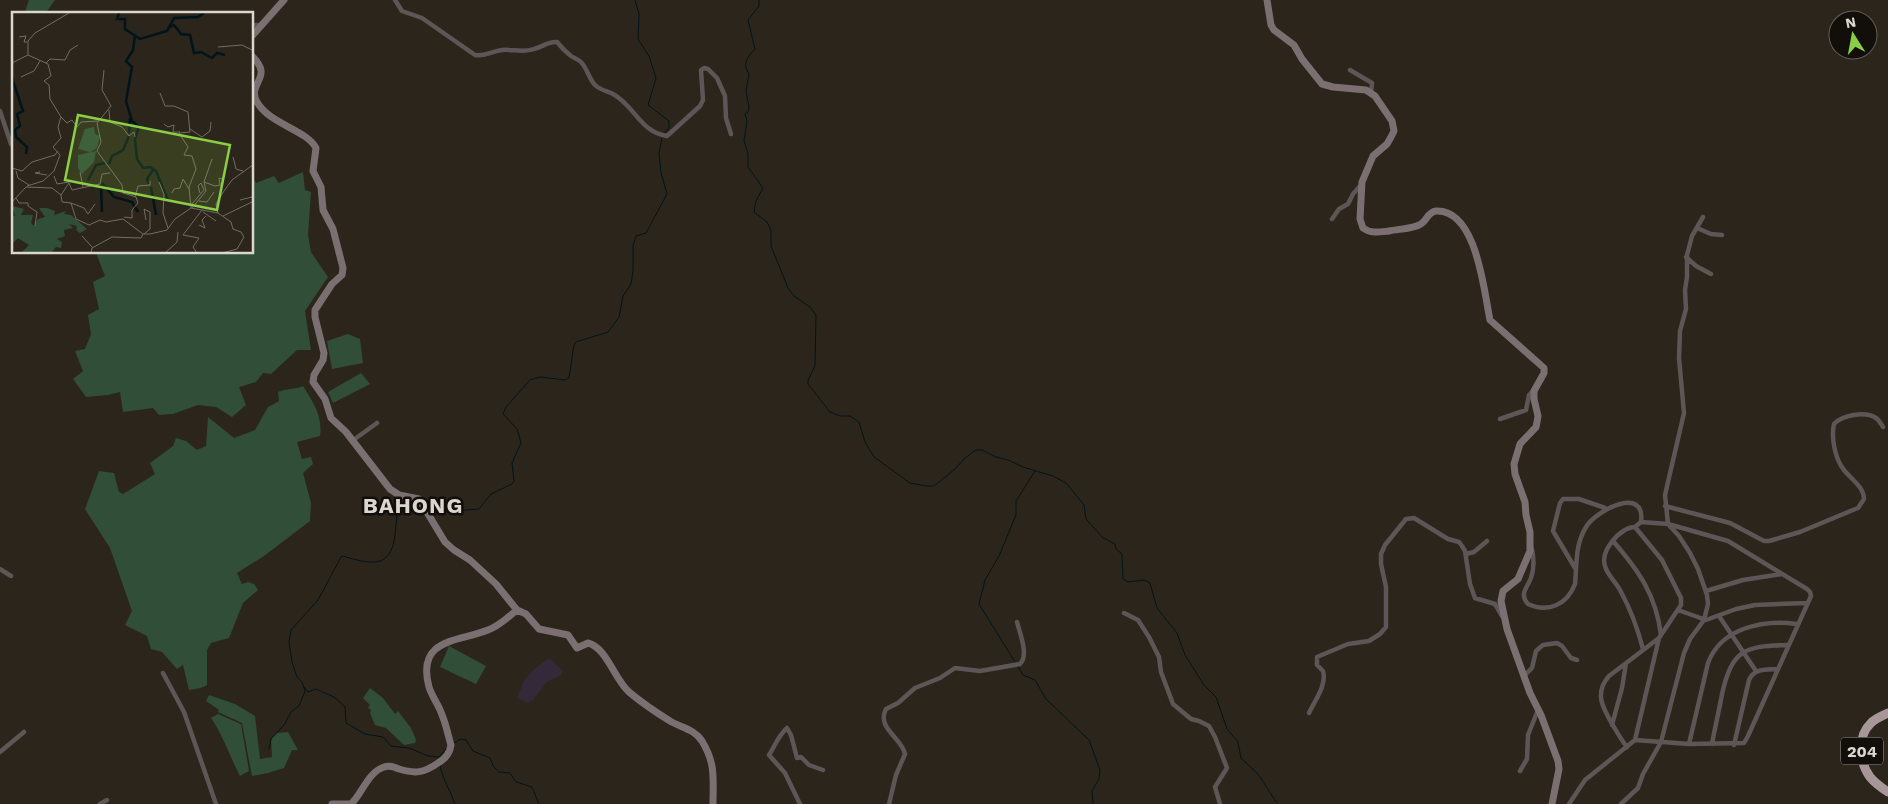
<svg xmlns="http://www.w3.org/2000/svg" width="1888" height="804" viewBox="0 0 1888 804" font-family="'Work Sans',sans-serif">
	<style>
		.education { fill: #332938 }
		.green { fill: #304e38 }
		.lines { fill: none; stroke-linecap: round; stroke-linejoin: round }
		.stream { stroke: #00141a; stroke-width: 1 }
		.street { stroke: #5d5656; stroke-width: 4.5 }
		.secondary { stroke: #7b7071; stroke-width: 7 }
		.highway { stroke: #a89798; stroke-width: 9 }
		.labels { text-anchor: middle; stroke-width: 5; stroke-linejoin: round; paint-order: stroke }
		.shield { fill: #120e0a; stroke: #9f9a94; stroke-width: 1 }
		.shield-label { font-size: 16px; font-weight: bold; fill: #dbd6cf }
		.district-label { font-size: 22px; font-weight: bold; letter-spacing: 1px; fill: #dbd6cf; stroke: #120e0a }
		.inset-river { fill: none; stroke: #00141a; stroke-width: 2.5 }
		.inset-road { fill: none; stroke: #726c63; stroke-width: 1 }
		.view { fill: #8ace47; fill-opacity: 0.15; stroke: #8ace47; stroke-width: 2.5 }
		.inset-edge { fill: none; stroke: #dbd6cf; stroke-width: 2.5 }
	</style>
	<rect width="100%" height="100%" fill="#2c251b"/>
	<!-- education -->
	<path class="education" d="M549 658 563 671 561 675 547 682 533 700 528 703 517 698 524 681 533 670Z"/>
	<!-- green -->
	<path class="green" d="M29 0H55L45 14H24Z
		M303 172 305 190 311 192 308 235 311 252 328 277 305 311 311 350H297L271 374 263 373 256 382 239 387 246 405 232 417 216 407 198 405 173 414 159 415 153 408 123 412 120 392 108 395 86 397 73 379 83 371 75 351 85 349 91 334 88 315 99 309 93 282 105 276 96 253 252 252 253 178 256 183 274 176 279 183Z
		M348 334 360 339 363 363 332 369 327 341Z
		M361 373 370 384 333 403 328 392Z
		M303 386C313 402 323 416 320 436L297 442 302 459 311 457 313 464 303 473 311 503 310 521 264 556 237 573 242 584 248 582 254 584 258 590 243 603 229 638 211 643 207 650V685L201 688 189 690 183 665 177 669 162 652 151 649 147 636 125 625 132 611 110 548 85 509 99 471 114 473 119 492 123 494 155 474 150 463 173 446 176 438 186 441 197 450 206 446 208 417 234 438 255 430 268 407 279 401 278 392C287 388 294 390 303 386Z
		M449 646 486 666 476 684 440 667Z
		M370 688 383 698 395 714 398 711 411 728 416 740 415 743 404 745 386 728 375 725 370 713 371 710 368 708 370 705 363 698Z
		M209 695 235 704 255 716 260 759 272 757 271 739 277 733 288 732 298 750H292L284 768 268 773 252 776 242 723 218 712 219 710 206 701Z
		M218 714 241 724 249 771 240 776C230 757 223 735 211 718Z"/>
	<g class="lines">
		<!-- stream -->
		<path class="stream" d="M635 0 639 14 638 39 649 56 656 78 648 105 669 121V128L664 134
			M759 0V6L748 20 755 49C747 58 742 63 749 74L746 91 749 107 748 112 745 114 747 121 744 141 748 154V167L763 188 756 201 754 212 767 222 771 230V246L788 288 794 296 810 307 816 315 815 366 808 380V384L830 412 840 416H850L859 422 865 442 874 457 910 483 926 486H934L955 469 965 458 976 450H982L996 457 1008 460 1023 467 1053 476 1066 483 1084 505 1086 519 1102 537 1115 544 1116 549 1122 554 1123 579 1128 582 1144 580 1150 583 1157 608 1177 633 1185 655 1204 685 1216 697 1227 729 1238 742 1241 758 1258 774 1277 803
			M429 511 437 509 453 511 479 509 491 494 512 484 514 481 512 463 521 443 517 429 503 414 506 407 530 380 540 377 565 380 569 378 574 345 576 342 608 332 619 317 623 296 631 284 633 271V246L636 236 646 233 667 194 661 173 659 153 662 138
			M1015 662 979 604 985 580 999 556 1016 515V501L1035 471
			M1017 665 1023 675 1035 680 1046 699 1089 740 1100 770 1099 779 1092 791 1093 804
			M304 687 308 692 316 689 334 697 345 707 346 723 365 734 383 737 391 746 409 748 428 756 439 757
			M454 743 461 739 466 740 473 751 490 758 493 766 499 772 510 773 516 782 532 787 539 804
			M269 749 271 739 284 725 291 712 299 706 305 691 302 682 297 677 292 662 289 642 291 630 318 600 341 557 343 556C370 564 391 570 395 535 396 528 396 522 397 515 405 507 413 510 422 512
			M440 756 447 748
			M440 765C442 778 451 792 455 804"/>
		<!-- street -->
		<path class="street" d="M395 0 402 11 422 18 475 55C486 57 492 51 502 50 513 49 523 53 534 49 543 47 548 41 557 42 561 47 566 52 571 56 574 58 578 59 581 62 587 68 589 79 595 85 600 90 607 91 613 94 635 106 640 132 667 136L700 106 703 100 701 70 704 68 708 69 717 78 725 96 726 118 731 134
			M252 25H261
			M1350 70 1372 83 1371 93
			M0 111 11 144 14 146
			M1332 219 1339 209 1348 204 1353 194 1361 185
			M1697 228 1711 234 1722 235
			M1686 257 1696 266 1711 274
			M1500 419 1526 410 1529 395 1535 389
			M352 441 377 423
			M1665 506 1730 523 1764 541H1769L1800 532 1853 510 1858 508 1864 499C1864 487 1851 479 1844 470 1835 459 1831 438 1834 424 1842 415 1865 411 1876 418 1879 420 1881 424 1883 427
			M1613 541C1639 571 1656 595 1661 635
			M1532 549C1534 558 1534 569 1531 578 1527 588 1519 594 1528 604 1548 613 1567 605 1575 584 1577 563 1575 545 1586 527 1596 510 1646 485 1641 522L1635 527
			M1466 554 1474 552 1487 541
			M1575 568 1553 531 1560 503 1563 499H1579L1605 508
			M0 569 11 576
			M1706 591 1743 580 1782 574
			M1678 610 1706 620 1736 609 1755 605 1807 603
			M1124 613 1138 620 1149 637 1159 657 1161 672 1173 704 1191 719 1199 721 1209 726 1215 737 1227 768 1215 787 1220 804
			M1719 616 1756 671
			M163 673 184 712 216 804
			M1524 676 1532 668 1536 651 1543 645 1557 643 1562 646 1571 658 1577 660
			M1309 713C1315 700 1327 685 1323 671L1317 665V657L1348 644 1369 641 1380 634 1386 627V587L1381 564V554L1385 545 1406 519 1414 518 1448 539 1459 542 1462 546 1465 551 1470 584 1475 598 1495 604 1502 616
			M1612 725 1622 688 1626 663
			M1635 740 1689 744 1744 743 1748 736 1811 596 1810 592 1807 589 1728 541 1668 524 1641 522
			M1689 744 1708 663C1721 628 1763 619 1797 624
			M1712 744C1715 727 1719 711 1722 694 1732 650 1744 646 1787 645
			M1734 745 1749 680C1754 668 1766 670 1778 669
			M1627 747C1622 741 1618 734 1614 727 1604 710 1593 694 1609 676L1659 638
			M0 752 24 732
			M1520 771 1527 759 1528 735 1538 710
			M100 804 107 800
			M800 804 785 773 769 755C775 746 778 736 787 728L791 735 797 758 801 757 809 765 823 770
			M889 804 896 775 905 754C902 738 876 728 886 709L898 703 915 688 940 678 955 668 980 671 1020 664C1029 655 1020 634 1017 622
			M1569 804 1585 780 1635 740 1659 638 1681 605V598L1662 560 1635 527C1620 527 1600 551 1605 566 1607 575 1617 583 1621 592 1631 610 1638 630 1643 649
			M1621 804 1638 788 1643 774 1661 742 1684 653 1690 639 1704 620 1708 604 1707 595 1698 569 1690 553 1679 536 1668 524 1665 495 1684 413 1679 358 1680 331 1686 309 1685 290 1687 277V255L1692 236 1703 217"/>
		<!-- secondary -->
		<path class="secondary" d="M1267 0 1271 25 1274 30 1294 45 1302 59 1322 84 1333 87 1366 90 1375 96 1392 121 1394 131 1391 137 1387 144 1373 156 1362 182 1360 219 1363 228C1371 234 1380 232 1389 231 1398 229 1411 229 1419 225 1427 222 1427 212 1436 211 1477 209 1484 292 1490 320L1544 368V373L1534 391V399L1538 416 1537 422 1536 427 1520 444 1514 464 1515 474 1525 502 1526 515 1530 532V551L1518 579 1503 591 1501 601 1507 629 1530 693 1541 715 1558 761 1559 769 1552 804
			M252 36 284 0
			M252 56C275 78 246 83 257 102 269 124 307 130 316 148L313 171 321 187 323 210 333 229 343 268 342 275 332 284 315 310V317L324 353 323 360 314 375 313 382 325 399 331 418 346 432 390 489 399 495 419 499 445 542 454 550 470 560 496 584 517 610
			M517 610 526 614 539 629 568 635 577 648 588 643C606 647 615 680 629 692 641 702 657 713 670 721 682 728 694 729 702 741 716 764 713 779 713 804
			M332 804H350
			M351 804C362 794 368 772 384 767 389 765 394 767 399 769 415 774 424 773 438 763 445 759 450 753 451 745 448 735 446 724 442 715 439 705 432 697 429 687 416 638 458 642 488 630 499 626 508 617 517 610"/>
		<!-- highway -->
		<path class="highway" d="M1888 713C1882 716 1876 718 1871 723 1857 736 1859 762 1870 777 1875 783 1882 788 1888 792"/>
	</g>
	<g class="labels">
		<!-- shield labels -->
		<rect class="shield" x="1841" y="737.5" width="42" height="27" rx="4"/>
		<g class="shield-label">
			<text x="1862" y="757">204</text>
		</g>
		<!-- district labels -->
		<g class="district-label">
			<text x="413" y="513">BAHONG</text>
		</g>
	</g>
	<!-- overview -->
	<g transform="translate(12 12)">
		<rect width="241" height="241" fill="#2c251b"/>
		<path d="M82 115 83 122 88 124 85 136 78 140 66 137 73 117ZM84 139 82 150 70 162 66 156V143ZM0 194 12 197 9 203H21L19 211 22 214 26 207 33 205 27 196H35L43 199 42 203 54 199 52 202 59 203 75 217 68 221 64 218 65 214 57 212 61 216 52 218 53 224 45 227 50 230 49 236 44 235 39 241H9L17 233 6 226 1 231 0 205 3 203Z" fill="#304e38"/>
		<path class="inset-river" d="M107 1 105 7H113V17L128 27 155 19 162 6 186 5 192 1M158 15 162 13 169 22 178 23 182 41 189 40 200 46 205 41 213 43M123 24 121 38 114 49 120 55 114 89 120 109 127 115 123 127 125 147 131 156 138 155 144 159 156 188M0 66 11 99 5 102 8 114 3 118 4 125 15 135 14 142M117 121 118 106M97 152 100 144 111 138 117 124M76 168 84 153 93 151M90 171 102 185 120 190 126 200M137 172 135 167 141 158M89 173 90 200M139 175 144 203"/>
		<path class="inset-road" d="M7 25 14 24 12 30H15M206 35 230 33 242 39M16 43V29L23 21 57 1M0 51 16 43 36 52 39 64 32 69 37 73 38 87 49 105 46 115 49 126 41 135 48 143 42 159 31 169 15 174M34 51 38 47 53 48 58 38 66 33M92 58 90 78 99 94 85 111 89 130 85 139 110 173 111 181 124 185 126 191 120 198V206L112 205M9 65 22 59 28 49M148 81 153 94H162L176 100 178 120 167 121 176 135 172 143 180 144 184 157 177 175 179 196M97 98 98 110 110 115 117 124 122 120 123 125M49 105 55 111 60 108 65 115 69 110 86 109M152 112 156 115 162 113 161 120H168M178 117 190 125 198 119 199 110M221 145 224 157 231 159M0 156 10 159 20 150 43 143 46 139M4 159 6 166 17 173M28 160 23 161 35 163M68 160 71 175M42 164 45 172 57 170M147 170 152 182 151 201 156 216M192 170 203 174 208 173 207 166 211 167M160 181 162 177 168 176 171 167 177 177M49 183 57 171 60 178 88 172 90 162 98 161M123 185 126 174 138 173V169M4 186 7 191H16V194L25 200 23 214M228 188 240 185 242 180M187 189 195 190 202 180M0 190 14 175 40 176 49 183 50 190 59 191 64 207 77 213 88 208 94 210 111 207 131 222H138L155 218 163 207 179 196 206 201 204 192 212 179 220 168 242 152M59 191 72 196 76 202 83 192M179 193 192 178 189 171 186 174 188 181M180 196 194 179 192 170 200 147M191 200 204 209M206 201 219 210 221 217 229 220 232 225 225 237 210 241M211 204 242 189M187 213 193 216 190 208 194 204M132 222 138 217V200L132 197 134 208M70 224 81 236M79 241 80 236 100 225 129 226 131 222M153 241 165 230 166 220M185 241 181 235 187 226 171 223 190 198"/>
		<path class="view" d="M66 103 218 133 205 198 53 168Z"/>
		<rect width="241" height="241" class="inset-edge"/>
	</g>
	<!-- north arrow -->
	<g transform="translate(1853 35) rotate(349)"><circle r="24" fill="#120e0a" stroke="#625e59"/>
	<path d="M0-4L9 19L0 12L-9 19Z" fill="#8ace47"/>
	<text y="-8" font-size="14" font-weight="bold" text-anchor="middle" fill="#dbd6cf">N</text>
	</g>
</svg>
